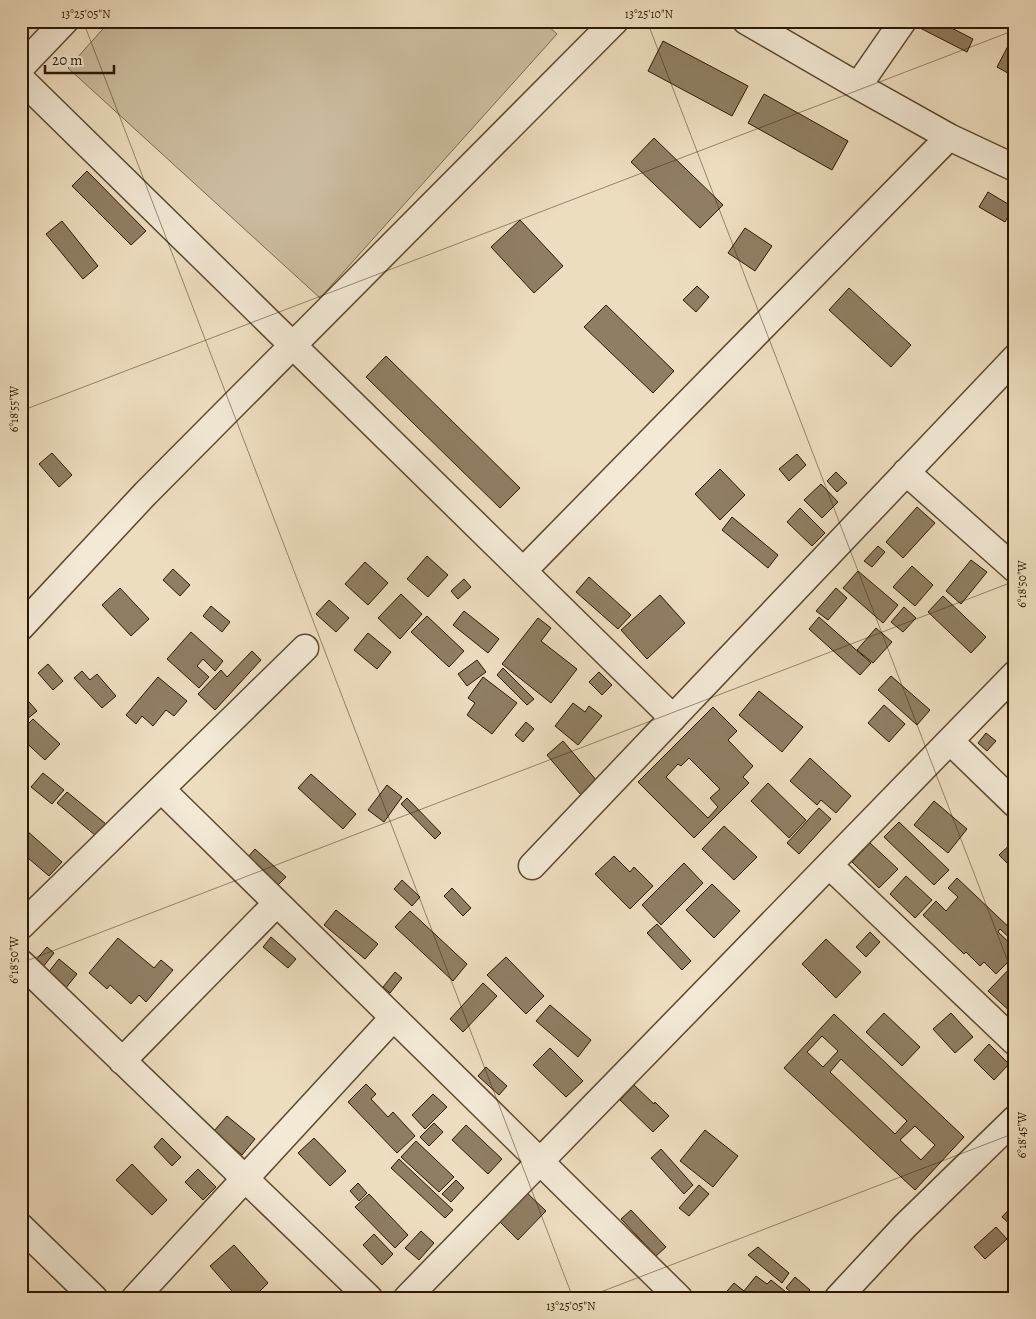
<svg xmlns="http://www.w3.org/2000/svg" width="1036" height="1319" viewBox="0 0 1036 1319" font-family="Alegreya,serif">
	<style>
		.green { fill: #ccbc9f; stroke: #7c6a50 }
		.building { fill: #907e63; stroke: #2c1800; fill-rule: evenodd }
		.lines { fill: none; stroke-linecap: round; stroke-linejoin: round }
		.minor-casing { stroke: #5c4930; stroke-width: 29 }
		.minor { stroke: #f3e9d5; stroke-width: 26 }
		.ticks { fill: none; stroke: #2c1800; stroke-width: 1; stroke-opacity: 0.45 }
		.neatline { fill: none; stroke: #2c1800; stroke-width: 2 }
		.ticks-label { font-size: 12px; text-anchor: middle; fill: #2c1800 }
	</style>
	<rect width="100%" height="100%" fill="#edddbf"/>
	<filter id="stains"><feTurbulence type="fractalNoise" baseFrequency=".004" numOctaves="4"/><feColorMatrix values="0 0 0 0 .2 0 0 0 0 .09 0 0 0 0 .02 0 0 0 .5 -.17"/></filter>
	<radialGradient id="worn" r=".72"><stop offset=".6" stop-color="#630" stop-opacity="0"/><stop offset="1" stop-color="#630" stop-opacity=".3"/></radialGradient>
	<!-- green -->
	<path class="green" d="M110 21H543L557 34 320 298 68 68Z"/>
	<!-- building -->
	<path class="building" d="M921 21H938L973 39 967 52 918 27Z
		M663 41 748 86 732 116 648 71Z
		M1008 46 1015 50V77L997 67Z
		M764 94 848 141 832 170 748 123Z
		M654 138 723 205 700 228 631 162Z
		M87 171 146 231 131 245 72 186Z
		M988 192 1013 207 1005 222 979 207Z
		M520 220 563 266 534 293 491 247Z
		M62 221 98 266 83 279 46 234Z
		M745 228 772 246 755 271 728 253Z
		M697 286 709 297 696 312 683 300Z
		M849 288 911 345 891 367 829 310Z
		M606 305 674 371 653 393 584 327Z
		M386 356 520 488 500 508 366 377Z
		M1015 413V428L1007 422Z
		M52 453 72 475 59 487 39 464Z
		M797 454 806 465 789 481 779 469Z
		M720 469 745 495 720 520 695 494Z
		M836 472 847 483 837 492 827 481Z
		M821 484 838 502 822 518 804 500Z
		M917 507 935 523 903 558 886 542Z
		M800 508 825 533 812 546 787 522Z
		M732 517 778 555 768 568 722 530Z
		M878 546 885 552 872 567 864 561Z
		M427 556 448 575 428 597 407 579Z
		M971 560 987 572 961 604 946 591Z
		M365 562 388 583 368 605 345 584Z
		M912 566 933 585 915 606 893 587Z
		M173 569 190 585 180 596 163 580Z
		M858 571 898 605 883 623 843 588Z
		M589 577 631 615 618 629 576 592Z
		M464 579 471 587 458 599 451 591Z
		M120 588 149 619 131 636 102 605Z
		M836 588 847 598 828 620 816 611Z
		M401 594 422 614 400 639 378 618Z
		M660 595 685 623 647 659 621 630Z
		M943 596 986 637 971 653 928 612Z
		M329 600 349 618 336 632 316 614Z
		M211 606 230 622 222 632 203 616Z
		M904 607 916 618 903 632 891 622Z
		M464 611 499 639 488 653 453 625Z
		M427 616 464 651 449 667 411 632Z
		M819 617 871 663 860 675 809 629Z
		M538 618 551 628 541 641 577 669 551 703 502 664Z
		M876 628 892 642 873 663 857 650Z
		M191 632 223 661 215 671 203 659 197 666 209 677 199 688 167 659Z
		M368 633 391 652 377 669 354 650Z
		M252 651 261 660 215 710 198 694 221 670 227 677Z
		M477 660 486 672 467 686 458 674Z
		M48 664 63 681 53 690 38 673Z
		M503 668 534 699 527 705 497 675Z
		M82 671 90 680 97 674 116 696 102 708 74 678Z
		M599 672 612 685 602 695 589 682Z
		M891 676 930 710 917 725 878 690Z
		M158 677 187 701 174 716 166 710 153 726 142 716 136 724 126 715Z
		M483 677 517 703 492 734 467 715 475 703 468 698Z
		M759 691 803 727 782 752 739 715Z
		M21 693 37 711 21 724Z
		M573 703 585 712 589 706 602 716 578 745 555 726Z
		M884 705 905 724 889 742 868 723Z
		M713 707 737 731 728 740 753 766 743 777 749 783 694 838 638 782ZM689 758 720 789 710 798 718 807 708 818 666 777 678 764 681 766Z
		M33 719 60 744 45 760 21 738V731Z
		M526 722 534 729 523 742 515 735Z
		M986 733 996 741 987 751 978 743Z
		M563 741 597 781 581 795 547 755Z
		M810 758 851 796 836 813 821 800 817 805 790 781Z
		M43 773 64 790 52 804 31 787Z
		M311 774 356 814 343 829 298 788Z
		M768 783 806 820 789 838 751 801Z
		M387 785 402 797 384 822 368 810Z
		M67 792 106 824 96 836 57 803Z
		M407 798 441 833 435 839 401 804Z
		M934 801 967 829 948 853 914 825Z
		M819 808 831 819 799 854 787 843Z
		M899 822 949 870 934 885 884 837Z
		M724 826 757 857 734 880 702 849Z
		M26 830 62 862 49 876 21 852V835Z
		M1015 840V871L999 855Z
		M870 843 898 869 879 888 852 862Z
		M255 849 286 877 276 887 246 859Z
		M614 856 630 872 634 867 653 886 630 909 595 874Z
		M684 863 703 883 661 925 642 905Z
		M906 876 932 900 915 918 890 894Z
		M957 878 1015 933V943L1000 929 998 932 1015 948V955L996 974 984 962 980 966 966 952 964 954 923 915 936 901 946 911 958 897 948 888Z
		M402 880 420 897 412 906 394 889Z
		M712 884 740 911 714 938 686 910Z
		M452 888 471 908 463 916 444 896Z
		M336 910 378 944 365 959 324 925Z
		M410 911 467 964 453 981 395 927Z
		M657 924 691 961 682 970 647 933Z
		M870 932 880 942 866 957 856 947Z
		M271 937 296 959 288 968 263 947Z
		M118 938 154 968 161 960 173 970 146 1002 139 995 131 1004 110 985 107 989 89 973Z
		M826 939 861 972 836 998 802 964Z
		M47 947 54 953 43 967 35 961Z
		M506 957 544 996 526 1014 487 975Z
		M59 959 77 974 65 989 47 974Z
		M1015 963V1016L988 991Z
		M395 972 402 978 390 993 383 987Z
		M483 983 497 996 463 1032 450 1019Z
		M550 1005 591 1040 578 1057 536 1021Z
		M884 1013 920 1047 902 1066 866 1032Z
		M951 1013 973 1037 955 1053 933 1029Z
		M834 1014 964 1137 915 1190 784 1068ZM822 1036 838 1051 823 1067 807 1052ZM841 1059 907 1121 895 1134 830 1072ZM915 1126 935 1145 921 1160 900 1140Z
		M21 1018 27 1025 21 1030Z
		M989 1044 1009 1064 994 1080 974 1060Z
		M550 1048 583 1081 566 1097 533 1065Z
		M486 1067 507 1086 499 1095 478 1076Z
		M366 1084 376 1094 371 1099 388 1117 393 1112 415 1136 397 1153 348 1102Z
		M634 1085 654 1104 655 1102 669 1116 653 1132 620 1100Z
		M433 1094 447 1107 425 1129 412 1115Z
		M227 1116 255 1139 242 1155 214 1131Z
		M434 1123 443 1132 429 1146 420 1137Z
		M466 1125 502 1159 488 1174 452 1140Z
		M705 1130 738 1156 713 1187 680 1161Z
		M162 1138 181 1157 172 1166 154 1147Z
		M314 1138 346 1171 330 1186 298 1153Z
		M416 1141 454 1177 439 1192 401 1157Z
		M661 1149 693 1185 684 1194 651 1158Z
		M399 1159 453 1210 445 1218 391 1168Z
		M132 1164 167 1200 152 1215 116 1180Z
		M198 1169 216 1187 203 1200 185 1182Z
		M456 1180 464 1188 451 1202 442 1194Z
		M358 1183 367 1193 359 1201 350 1191Z
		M699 1185 709 1194 689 1216 679 1208Z
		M525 1191 546 1211 518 1240 498 1220Z
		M369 1194 408 1235 395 1248 355 1207Z
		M1015 1203V1229L1002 1217Z
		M631 1210 666 1247 656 1256 621 1219Z
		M996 1227 1007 1239 985 1259 974 1247Z
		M421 1231 434 1243 419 1260 405 1248Z
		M374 1234 393 1254 382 1265 363 1245Z
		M234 1245 268 1283 253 1298H238L210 1266Z
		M758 1247 789 1273 782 1283 748 1255Z
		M756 1276 767 1284 771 1280 786 1292 781 1298H721L734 1283 744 1291Z
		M795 1277 810 1290 804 1298H788L792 1293 786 1288Z"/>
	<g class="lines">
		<defs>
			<path id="minor" d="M746 21 858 86 949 137 1015 168
				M21 67 65 21
				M21 79 673 718
				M858 86 903 21
				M906 472 1015 569
				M523 571 949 137
				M21 627 145 494 615 21
				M950 741 1015 804
				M161 789 679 1298
				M829 865 1015 1042
				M532 866 1015 358
				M21 926 305 648
				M21 963 369 1298
				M122 1061 277 903
				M21 1227 94 1298
				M135 1298 393 1018
				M407 1298 1015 674
				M838 1298 905 1226 1015 1119"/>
		</defs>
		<!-- minor casing -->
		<use href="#minor" class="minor-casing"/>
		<!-- minor -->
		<use href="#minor" class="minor"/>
	</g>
	<!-- ticks -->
	<path class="ticks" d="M83 21 573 1298M647 21 1015 980M21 411 1015 30M21 963 1015 581M585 1298 1015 1133"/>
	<!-- margin -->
	<rect width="1036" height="1319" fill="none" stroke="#edddbf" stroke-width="55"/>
	<!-- scale -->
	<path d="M45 65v8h69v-8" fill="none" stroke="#2c1800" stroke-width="2.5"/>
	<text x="52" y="65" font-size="15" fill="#2c1800" stroke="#f3e9d5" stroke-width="4" paint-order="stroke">20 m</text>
	<rect x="28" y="28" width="980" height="1264" class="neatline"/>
	<g class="ticks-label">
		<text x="86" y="18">13°25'05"N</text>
		<text x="649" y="18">13°25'10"N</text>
		<text transform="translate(14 409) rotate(-90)" y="4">6°18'55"W</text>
		<text transform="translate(1022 584) rotate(-90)" y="4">6°18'50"W</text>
		<text transform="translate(14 960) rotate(-90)" y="4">6°18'50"W</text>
		<text transform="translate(1022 1135) rotate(-90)" y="4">6°18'45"W</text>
		<text x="571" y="1310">13°25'05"N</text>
	</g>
	<rect width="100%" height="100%" filter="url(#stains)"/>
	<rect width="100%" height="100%" fill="url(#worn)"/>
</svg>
